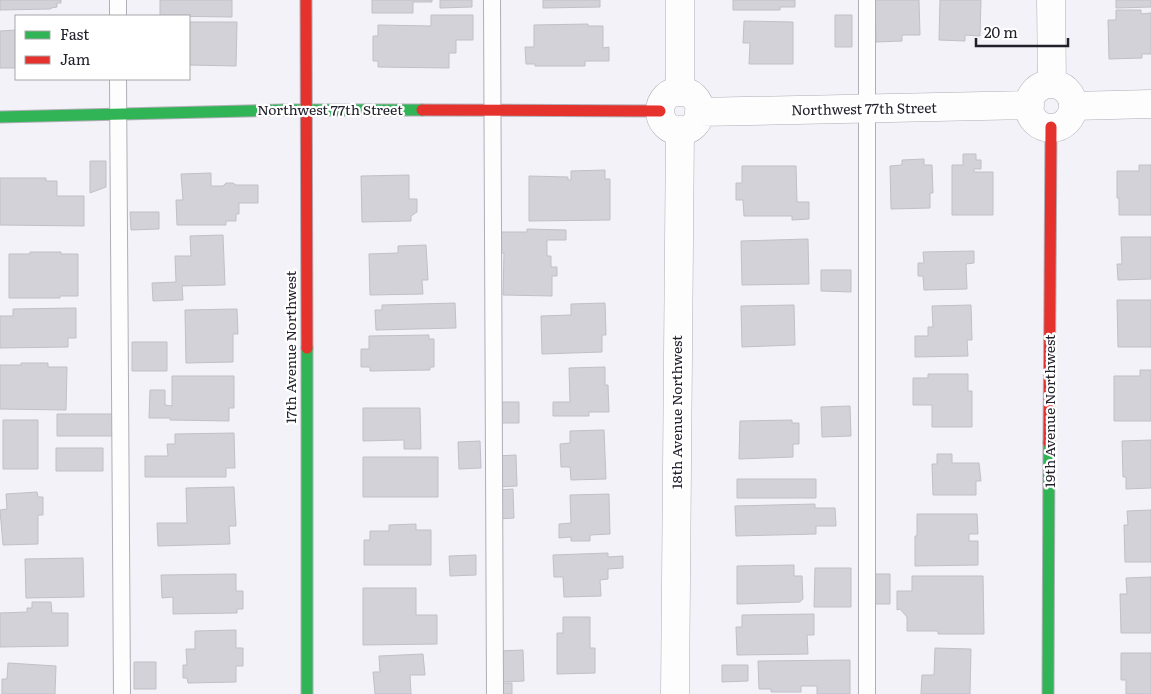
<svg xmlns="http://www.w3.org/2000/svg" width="1151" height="694" viewBox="0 0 1151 694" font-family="Literata,serif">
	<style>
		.building { fill: #d3d2d9; stroke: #c1bfc8 }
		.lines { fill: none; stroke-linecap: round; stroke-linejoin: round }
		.lane-casing { stroke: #b0aeb6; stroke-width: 18 }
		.street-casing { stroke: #b0aeb6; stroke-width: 29 }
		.fast-casing { stroke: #b0aeb6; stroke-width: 13 }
		.jam-casing { stroke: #b0aeb6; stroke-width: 13 }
		.lane { stroke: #fdfdfe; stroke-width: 16 }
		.street { stroke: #fdfdfe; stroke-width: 28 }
		.fast { stroke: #30b455; stroke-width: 11 }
		.jam { stroke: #e5322d; stroke-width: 11 }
		.labels { text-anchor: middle; stroke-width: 4.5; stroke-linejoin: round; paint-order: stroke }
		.street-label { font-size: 14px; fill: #22202b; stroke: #fff }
	</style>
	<rect width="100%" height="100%" fill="#f3f2f8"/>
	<!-- building -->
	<path class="building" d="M0 0H61V3H57V7L51 8V9L0 10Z
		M160 0H232V17L160 16Z
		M372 0H432V2H413V13H372Z
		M440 0H472V7L440 8Z
		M543 0H600V7L543 8Z
		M733 0H795V7H780V10H733Z
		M875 0H919L920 35H902V41L876 42Z
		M940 0H981L980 36 965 35V41L939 40Z
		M1116 0H1151V7L1116 8Z
		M1116 10H1141V14L1151 13V54H1142V58L1109 59 1108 20H1116Z
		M431 15H473V40H456V53H449V68L378 67V61H373V36H378V25L431 26Z
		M835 15H852V47H835Z
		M744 21 793 22V64H749L750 43H743Z
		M189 22H237L236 66 189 65Z
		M588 24V26H603V48L609 47V61H585V66H535V64H526L525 47H534V25Z
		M16 30V68H0V31Z
		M963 154H976V160H981V169H974V172H993V215H952V165H963Z
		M924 159V165H932L933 193H930V208L891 209 890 166 902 165V160Z
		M90 161H106V187L90 193Z
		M1139 165H1151V215H1119V198H1117V171H1139Z
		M742 166H796L797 202H809V219L792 220V216H744L743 200H736V183H742Z
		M605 170V179H610V220L529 221V176L568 177V180H571V171Z
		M211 173V186H223L226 183H233L236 185H258V203H239V214H236V221H226V225H177L176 200H183L181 174Z
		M409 175V199H417V212L411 216V221L362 222 361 176Z
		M0 178H46V181H57V196H84V226L0 225Z
		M130 212H159V229L131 230Z
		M527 229 566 230V240H547V256H551V267H557V276H552V296L503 295 504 253H501V232H527Z
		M223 235 225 285 182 286 183 300 153 301 152 283 176 282 175 256H191L190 236Z
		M1121 237H1151V279L1118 280 1117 264H1122Z
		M808 239 809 284 742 285 741 241Z
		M426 245 428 280H422L423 294 370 295 369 254 398 253V246Z
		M974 251V263L966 264 967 289 924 290 923 276H918V263H924L923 252Z
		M30 252H61V254H78V296H60V298H9V254H30Z
		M821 270H851V292L821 291Z
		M1117 300H1151V347H1118Z
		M455 303 456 328 376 330 375 310H382V305Z
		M605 303 606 335H602V352L542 354 541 316 571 315V304Z
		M794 305 795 345 742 347 741 306Z
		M971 305 972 340H967L968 356 915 357V336H928V327H933L932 306Z
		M76 308V338H68V347L0 348V316H13V309Z
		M237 309 238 334H233V362L186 363 185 310Z
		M429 335V339H434V367H430V370L370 371V367H361V349H369V336Z
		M132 342H167V371H132Z
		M21 363H48V367H67L66 410 0 409V365H21Z
		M605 367V385H608L609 412H589V416H553V402H570L569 368Z
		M1140 370H1151V421H1114V376H1140Z
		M928 374H968V391H972V427H932V405H913V378H928Z
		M172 376H234V408H229V421L170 420V418H149L150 390H165V405L172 406Z
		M497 402H519V423H497Z
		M850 406 851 436 822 437 821 407Z
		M363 408H420L421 449H404V440L363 441Z
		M57 414H114V436H57Z
		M3 420H38V469H3Z
		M792 420V423H799V444H793V457L739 459 740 421Z
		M604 430 606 479 571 480 570 467H561L560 444 570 443V431Z
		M234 433 235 468H226V477H145V456H168L167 444H175V434Z
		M1151 440V488L1126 489V477H1123L1122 441Z
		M480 441 481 468 459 469 458 442Z
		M56 448H103V471H56Z
		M937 454H952V463H979L981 481H976V495H933L932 464H937Z
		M516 455 517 486 497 487 496 456Z
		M363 457H438V497H363Z
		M737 479H816V498H737Z
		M234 487 236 526H229L230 544 158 546 157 523H187L186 488Z
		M513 489 514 518 497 519V490Z
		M37 492 38 497H43V515H38V544L3 545 0 510 7 509 6 494Z
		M609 494 610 534 590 535V541H571V537L559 538V524L571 523 570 495Z
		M815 504V508H835L836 526H816V534L736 536 735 506Z
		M1151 510V562H1125L1124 525H1128L1127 511Z
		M917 514H977L978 534H969V541H978V565L915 566V536H917Z
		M416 524V530H431V565H364V540H370V531H389V525Z
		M608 553V557L623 556V568L608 569V579L600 580 601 596 564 597 563 577H554L553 555Z
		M476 555V575L450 576 449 556Z
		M83 558 84 597 26 598 25 559Z
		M794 565V576H802L803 599 800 602 737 604V566Z
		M815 568H851V607H814Z
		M236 574V591H243V609H237V613L173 614V597L162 598 161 575Z
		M870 574H890V604H870Z
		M912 576H983L984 634H938V631H907V617L900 609 897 610V591H912Z
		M1151 577V633H1121L1120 594H1127L1126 578Z
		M363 588H416V615H437V644L363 645Z
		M32 602H51L52 613H68V646L0 647V613L27 612V608H32Z
		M814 614V635H807L808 654 737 655 736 627H742V615Z
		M563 617H590V648H595V673L557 674V633H563Z
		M236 630V648H243V666H236V682L188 683 187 678H183V665H187L186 649H195V631Z
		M935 648 971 649 970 694H921L922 675H934Z
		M523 650 524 681 499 682 498 651Z
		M1121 653H1151V694H1126V680H1121Z
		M423 654 425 675H410L411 694H375L373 672H380L379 656Z
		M850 660V694H817V686H801V692H771V689H759L758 661Z
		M134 662H156V689H134Z
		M8 663 56 666 55 694H2V679H7Z
		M722 665H748V681L722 682Z
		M497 683H512V694H497Z"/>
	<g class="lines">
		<defs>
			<path id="lane" d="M492 0 495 694
				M867 0V694
				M118 16V0
				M118 79 122 694"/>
			<path id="street" d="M680 0V92
				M1051 0 1052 84
				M1029 106a22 22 0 1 1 44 0a22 22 0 1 1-44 0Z
				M660 111a20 20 0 1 1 40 0a20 20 0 1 1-40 0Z
				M1073 106 1151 104
				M699 112 1030 105
				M675 694 680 130"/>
			<path id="fast" d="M0 117 284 110H422
				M307 348V694
				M1048 694 1049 443"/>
			<path id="jam" d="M306 0 307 348
				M422 110 660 111
				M1049 443 1051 127"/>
		</defs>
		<!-- lane casing -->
		<use href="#lane" class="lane-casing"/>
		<!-- street casing -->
		<use href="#street" class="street-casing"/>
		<!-- fast casing -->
		<use href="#fast" class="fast-casing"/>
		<!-- jam casing -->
		<use href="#jam" class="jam-casing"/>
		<!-- lane -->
		<use href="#lane" class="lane"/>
		<!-- street -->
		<use href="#street" class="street"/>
		<!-- fast -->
		<use href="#fast" class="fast"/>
		<!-- jam -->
		<use href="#jam" class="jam"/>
	</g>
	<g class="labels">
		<!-- street labels -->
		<g class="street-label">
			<text transform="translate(864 109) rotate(-1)" y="5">Northwest 77th Street</text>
			<text x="330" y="115">Northwest 77th Street</text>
			<text transform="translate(291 347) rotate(-90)" y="5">17th Avenue Northwest</text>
			<text transform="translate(1050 411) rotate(-90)" y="5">19th Avenue Northwest</text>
			<text transform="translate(677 412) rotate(-90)" y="5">18th Avenue Northwest</text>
		</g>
	</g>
	<!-- legend -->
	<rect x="15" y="15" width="175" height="65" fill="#ffffff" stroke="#a7a6aa"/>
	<rect x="25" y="31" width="25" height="8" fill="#30b455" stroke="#a7a6aa"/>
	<text x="60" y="40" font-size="15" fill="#22202b">Fast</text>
	<rect x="25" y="56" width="25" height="8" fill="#e5322d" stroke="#a7a6aa"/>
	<text x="60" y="65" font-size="15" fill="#22202b">Jam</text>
	<!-- scale -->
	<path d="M976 38v8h92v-8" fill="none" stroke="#22202b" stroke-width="2.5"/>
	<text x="984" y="38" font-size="15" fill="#22202b" stroke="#ffffff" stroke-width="4" paint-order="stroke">20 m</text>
</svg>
